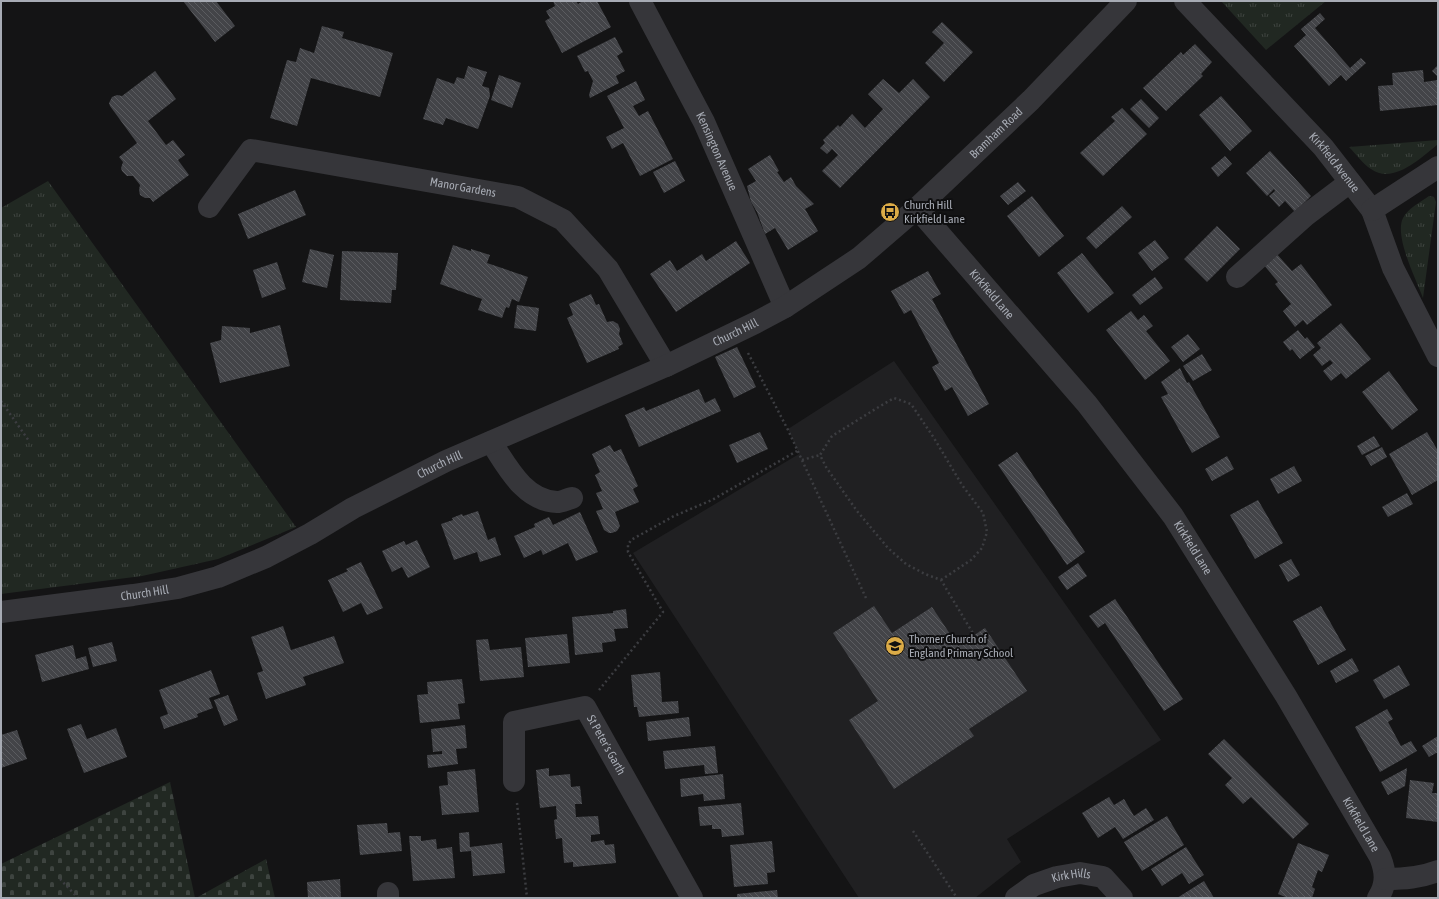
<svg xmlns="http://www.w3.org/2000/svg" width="1439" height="899" viewBox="0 0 1439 899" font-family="'Asap Condensed',sans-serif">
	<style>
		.built { fill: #202022 }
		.grass { fill: url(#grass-tufts) }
		.cemetery { fill: url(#cemetery-stones) }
		.building { fill: url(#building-back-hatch) }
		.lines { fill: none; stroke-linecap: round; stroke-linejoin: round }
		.path { stroke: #3c3d41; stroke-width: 2.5; stroke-dasharray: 2 3; stroke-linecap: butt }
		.minor { stroke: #36363a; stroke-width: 22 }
		.labels { text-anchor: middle; stroke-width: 4; stroke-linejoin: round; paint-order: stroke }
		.street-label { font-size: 12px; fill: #a7abb4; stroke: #0f0f10 }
		.poi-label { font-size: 12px; fill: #a7abb4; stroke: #0f0f10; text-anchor: start }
	</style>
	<defs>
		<pattern id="grass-tufts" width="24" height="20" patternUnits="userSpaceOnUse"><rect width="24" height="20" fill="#212822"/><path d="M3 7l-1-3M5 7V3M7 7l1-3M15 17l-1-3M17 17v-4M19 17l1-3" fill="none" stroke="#3e4440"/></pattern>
		<pattern id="cemetery-stones" width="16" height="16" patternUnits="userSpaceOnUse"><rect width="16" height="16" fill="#212822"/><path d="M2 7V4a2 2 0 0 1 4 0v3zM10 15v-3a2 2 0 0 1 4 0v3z" fill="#3e4440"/></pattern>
		<pattern id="building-back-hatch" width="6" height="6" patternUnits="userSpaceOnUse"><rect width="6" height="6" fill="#434448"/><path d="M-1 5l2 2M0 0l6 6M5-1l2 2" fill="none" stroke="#5b5c60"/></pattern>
	</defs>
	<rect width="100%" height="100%" fill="#141415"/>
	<!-- built -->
	<path class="built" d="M894 361 1161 740 1007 839 1021 862 975 898H859L633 553 799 454 788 429Z"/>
	<!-- grass -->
	<path class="grass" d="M1221 1H1326L1266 50Z
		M1438 140V144C1421 158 1393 185 1371 169 1363 164 1356 154 1349 147Z
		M48 181 296 527 218 559 142 576 1 594V208Z
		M1429 196 1434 197 1436 202 1423 298C1416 279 1394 236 1403 218 1408 208 1421 202 1429 196Z"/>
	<!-- cemetery -->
	<path class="cemetery" d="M170 782 195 898H1V864Z
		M266 859 275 898H196Z"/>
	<!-- building -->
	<path class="building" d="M183 1H216L235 26 215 42Z
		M553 1H576L578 4 583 1H597L611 27 562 53 545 21 550 18 546 11 555 6Z
		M1320 13 1325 19 1315 28 1350 68 1361 58 1366 63 1346 81 1341 75 1329 86 1294 46 1306 35 1301 29Z
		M942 22 973 52 944 82 925 63 944 43 932 32Z
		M322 26 344 32 342 38 393 53 380 97 311 78 297 126 270 118 287 60 296 62 300 48 314 53Z
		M615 37 623 52 617 56 625 71 616 76 619 83 590 98 589 95 593 81 588 71 585 72 577 56Z
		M1195 44 1212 62 1201 74 1203 76 1166 111 1143 88 1181 52 1183 55Z
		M1438 65V77L1432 71Z
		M468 66 487 72 482 86 489 88 490 96 478 129 446 118 443 125 423 119 437 78 454 84 457 77 464 79Z
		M1423 70 1424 82 1438 80V105L1380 111 1378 86 1393 85 1392 73Z
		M155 71 176 99 148 121 166 145 173 140 185 155 178 160 189 175 153 202 150 198H145L140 195 139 190 140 185 133 176H127L122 171 121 168 123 162 119 157 137 143 110 106 109 103 112 97 117 95 122 96Z
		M499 75 521 83 512 108 491 100Z
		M883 79 899 93 913 79 930 97 840 188 822 171 838 155 832 149 827 154 820 148 825 143 823 140 838 125 840 127 852 114 865 128 883 109 868 94Z
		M636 81 645 100 633 106 639 116 648 111 673 159 640 176 623 143 612 149 606 137 624 128 607 96Z
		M1221 96 1252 131 1230 151 1199 115Z
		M1141 99 1159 118 1149 128 1130 109Z
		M1122 108 1147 134 1103 176 1080 153 1115 121 1111 117Z
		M1270 151 1311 196 1295 212 1285 201 1279 207 1269 196 1275 191 1274 189 1267 196 1246 173Z
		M770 155 779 171 777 172 784 182 791 177 796 186 814 204 805 209 818 231 788 250 775 228 765 234 757 212 751 202 747 186 756 181 748 169Z
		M1225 156 1232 164 1218 177 1211 168Z
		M675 161 685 181 664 193 653 172Z
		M1018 182 1026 191 1008 205 1000 196Z
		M295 190 306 215 248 239 238 214Z
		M1032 196 1064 236 1039 257 1007 216Z
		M1122 206 1132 217 1096 249 1086 238Z
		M1217 226 1240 249 1207 282 1184 259Z
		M1155 240 1169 258 1152 271 1138 253Z
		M736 241 750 263 676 312 650 274 670 260 677 271 702 254 706 261Z
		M453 245 471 251V249L490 255 487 263 528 277 519 302 512 299 509 308 506 307 502 318 478 310 482 299 440 284Z
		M310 249 334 255 327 288 302 282Z
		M342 251 398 253 396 290H392L391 303 340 300Z
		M1275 252 1292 271 1301 264 1332 305 1307 325 1303 320 1295 327 1283 311 1291 304 1275 284 1278 282 1263 264Z
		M1082 253 1114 293 1088 313 1057 273Z
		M277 262 286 289 262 298 253 270Z
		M928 271 941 294 932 299 989 404 968 416 952 387 945 391 932 367 939 363 911 310 904 314 891 291Z
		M1155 277 1163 288 1140 305 1132 295Z
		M591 294 596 305 599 304 607 322 613 321 618 324 620 329 619 334 623 344 618 347 619 349 587 363 567 318 573 315 569 304Z
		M517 305 539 308 536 331 514 328Z
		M1131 311 1138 320 1144 315 1153 326 1146 331 1170 361 1145 380 1106 330Z
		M1341 323 1371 359 1346 379 1341 373 1331 381 1323 371 1333 363 1330 360 1322 366 1313 355 1321 348 1317 343Z
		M280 325 290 366 220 383 210 343 221 340 222 326 250 328V333Z
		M1298 330 1305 339 1307 337 1315 347 1300 359 1292 349 1290 351 1283 342Z
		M1188 334 1200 349 1183 362 1171 347Z
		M737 347 756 387 734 398 715 357Z
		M1202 354 1212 370 1193 381 1183 366Z
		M1180 368 1187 383 1189 382 1220 437 1192 453 1161 397 1168 394 1161 382Z
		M1389 371 1418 410 1392 430 1362 392Z
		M699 389 705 403 715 398 721 411 639 447 625 415 644 407 646 411Z
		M760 432 768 449 737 463 729 445Z
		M1427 432 1438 451V480L1412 495 1389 454Z
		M1374 436 1380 446 1362 455 1357 446Z
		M610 445 614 452 621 449 638 486 633 489 639 502 615 512 620 526 617 531 612 533H609L604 530 596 511 603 509 596 493 602 491 595 475 600 472 592 454Z
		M1382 447 1387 457 1371 466 1365 456Z
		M1017 452 1085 552 1067 565 998 465Z
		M1227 456 1234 469 1212 481 1205 469Z
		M1294 466 1302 481 1278 494 1270 479Z
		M1407 493 1413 504 1388 517 1382 507Z
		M1258 500 1283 543 1255 559 1230 515Z
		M478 511 488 540 495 537 501 555 480 562 477 552 454 560 441 524 453 520 452 518 462 514 463 516Z
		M580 512 598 552 576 561 568 543 543 555 541 550 524 558 514 536 535 527 534 524 549 517 553 525Z
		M417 540 430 567 408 578 402 567 392 572 382 551 404 541 406 545Z
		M1291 559 1300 575 1288 582 1279 565Z
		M361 562 383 608 367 615 361 603 343 612 328 580 348 571 346 569Z
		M1078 563 1087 576 1067 590 1058 577Z
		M1115 599 1183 699 1164 711 1105 623 1098 628 1089 616Z
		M874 606 892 633 932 607 958 646 985 628 1027 691 969 729 974 736 894 789 849 720 878 701 833 633Z
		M1321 606 1346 650 1318 665 1293 621Z
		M626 609 628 628 614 629 616 641 602 643 603 652 575 655 572 617 613 613V611Z
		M283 626 291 650 334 636 344 663 303 677 306 685 266 699 257 673 263 671 251 637Z
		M567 634 570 663 528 667 525 638Z
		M488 639 490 650 521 647 524 677 480 681 476 640Z
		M112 642 117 661 93 667 88 648Z
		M73 645 76 659 86 656 89 669 42 682 35 655Z
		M1352 658 1359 671 1336 683 1330 671Z
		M1399 665 1410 685 1384 699 1373 680Z
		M211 670 220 694 209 698 213 708 197 714 198 717 164 729 160 717 168 714 159 690Z
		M660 672 662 702 678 701 679 713 639 717 637 707H634L631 675Z
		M462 679 465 703 458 704 460 719 420 723 417 695 428 694 427 682Z
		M228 695 238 720 224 726 214 700Z
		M1387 709 1393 719 1388 722 1401 746 1411 741 1417 751 1380 772 1355 727Z
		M689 717 691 736 648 741 646 722Z
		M81 724 87 739 116 728 127 757 84 773 67 729Z
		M465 725 467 748 456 749 458 764 428 768 427 755 442 754V751L433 752 431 729Z
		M17 730 27 759 1 768V735Z
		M1438 736V752L1429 757 1422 746Z
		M1224 739 1309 824 1293 839 1251 797 1243 804 1225 785 1232 778 1208 754Z
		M715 746 718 773 705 774 704 765 665 769 663 751Z
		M549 768V776L570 774 571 787 580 786 582 804H575L576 817 598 816 600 834 591 835V842L604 840 605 845 614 844 616 863 573 867V862L564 863 562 838 556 839 554 820 557 819 556 806 540 808 536 770Z
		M1407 768 1405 786 1388 795 1381 782Z
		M475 769 479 812 442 815 439 786 448 785 447 772Z
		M723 774 725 799 704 801 703 794 681 797 680 779Z
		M1410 780 1434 783 1432 793H1438V822L1406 818Z
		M1109 797 1114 805 1124 799 1134 816 1146 808 1154 820 1123 839 1115 827 1098 838 1082 813Z
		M741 803 744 835 722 837 721 829H712V825L700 826 698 807Z
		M1167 816 1184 845 1142 871 1124 842Z
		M387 823 388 833 400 832 402 851 360 855 357 825Z
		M469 832 470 847 502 843 505 873 473 876 471 851 460 852 459 833Z
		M409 836H421V841L436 839 437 849 452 847 455 878 413 881Z
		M772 841 775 872 767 873 768 884 734 887 730 845Z
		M1298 843 1329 855 1322 872 1318 870 1312 887 1315 889 1312 898H1288L1278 894Z
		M1186 847 1204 875 1189 884 1182 873 1162 886 1151 869Z
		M340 879 341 898H308L307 882Z
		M1204 881 1214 898H1177Z
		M777 890 778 898H737V894Z"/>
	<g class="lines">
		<!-- path -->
		<path class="path" d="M748 353 788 430 866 598
			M1 401 29 441
			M802 460 820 455
			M941 580 971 560 982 548 987 532 983 513 962 485 934 438 911 404 894 398 877 408 832 436 820 455 826 467 857 511 888 548 906 564 925 574 941 580 974 635
			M599 690 663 612 628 552V545L631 540 674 516 712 500 797 451
			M517 803 527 898
			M913 831 957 898
			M60 879 78 898"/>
		<!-- minor -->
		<g class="minor">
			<path id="s1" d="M640 1 704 122 785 307"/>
			<path id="s2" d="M1185 1 1323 147 1372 210 1393 268 1438 356"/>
			<path id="s3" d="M209 207 251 150 518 197 563 220 608 269 666 366"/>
			<path id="s4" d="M917 208 1087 404 1173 516 1286 696 1380 857C1386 872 1387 884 1378 898"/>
			<path d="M1372 210 1438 167"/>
			<path d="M1237 277 1305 216 1350 182"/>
			<path d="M491 442C507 466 524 501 557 502 562 502 567 499 572 498"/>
			<path id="s5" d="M1 612 133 595 178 588 218 577 266 557 310 534 353 508 446 461 666 366 755 323 785 307 859 258 917 208 1031 100 1126 1"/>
			<path id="s6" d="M514 781V722L585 707 692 898"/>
			<path d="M1386 879C1404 879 1420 878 1438 871"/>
			<path d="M388 893V898"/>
			<path id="s7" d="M1016 898 1034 885 1057 877 1080 873 1103 877 1122 898"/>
		</g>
	</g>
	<!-- icons -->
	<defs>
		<symbol id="bus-disc" viewBox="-11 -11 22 22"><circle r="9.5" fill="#dbab47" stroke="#0f0f10"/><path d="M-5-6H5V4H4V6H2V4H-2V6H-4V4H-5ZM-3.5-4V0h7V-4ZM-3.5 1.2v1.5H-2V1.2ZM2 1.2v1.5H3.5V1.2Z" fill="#111"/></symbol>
		<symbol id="school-disc" viewBox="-11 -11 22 22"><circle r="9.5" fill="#dbab47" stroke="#0f0f10"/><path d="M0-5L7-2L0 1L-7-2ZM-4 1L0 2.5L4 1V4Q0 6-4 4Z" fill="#111"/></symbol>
	</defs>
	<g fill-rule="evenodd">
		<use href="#bus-disc" x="879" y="201" width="22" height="22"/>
		<use href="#school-disc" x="884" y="635" width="22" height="22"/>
	</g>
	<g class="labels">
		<!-- street labels -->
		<g class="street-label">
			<text dy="4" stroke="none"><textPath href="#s5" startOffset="1123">Bramham Road</textPath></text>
			<text dy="4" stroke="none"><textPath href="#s1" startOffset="169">Kensington Avenue</textPath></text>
			<text dy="4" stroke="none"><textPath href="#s2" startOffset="220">Kirkfield Avenue</textPath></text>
			<text dy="4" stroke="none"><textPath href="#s3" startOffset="286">Manor Gardens</textPath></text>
			<text dy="4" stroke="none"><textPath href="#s4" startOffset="114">Kirkfield Lane</textPath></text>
			<text dy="4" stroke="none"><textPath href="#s5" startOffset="793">Church Hill</textPath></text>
			<text dy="4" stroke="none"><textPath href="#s5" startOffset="469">Church Hill</textPath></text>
			<text dy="4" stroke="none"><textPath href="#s4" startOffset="438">Kirkfield Lane</textPath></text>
			<text dy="4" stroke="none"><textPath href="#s5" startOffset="145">Church Hill</textPath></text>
			<text dy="4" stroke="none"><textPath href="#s6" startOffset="175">St Peter's Garth</textPath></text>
			<text dy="4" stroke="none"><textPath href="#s4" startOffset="762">Kirkfield Lane</textPath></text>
			<text dy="4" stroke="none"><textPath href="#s7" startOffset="61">Kirk Hills</textPath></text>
		</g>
		<!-- poi labels -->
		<g class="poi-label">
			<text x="904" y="209">Church Hill<tspan x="904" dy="14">Kirkfield Lane</tspan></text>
			<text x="909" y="643">Thorner Church of<tspan x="909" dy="14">England Primary School</tspan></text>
		</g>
	</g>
	<!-- border -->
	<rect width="1439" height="899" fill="none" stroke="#a7abb4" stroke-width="4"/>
</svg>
